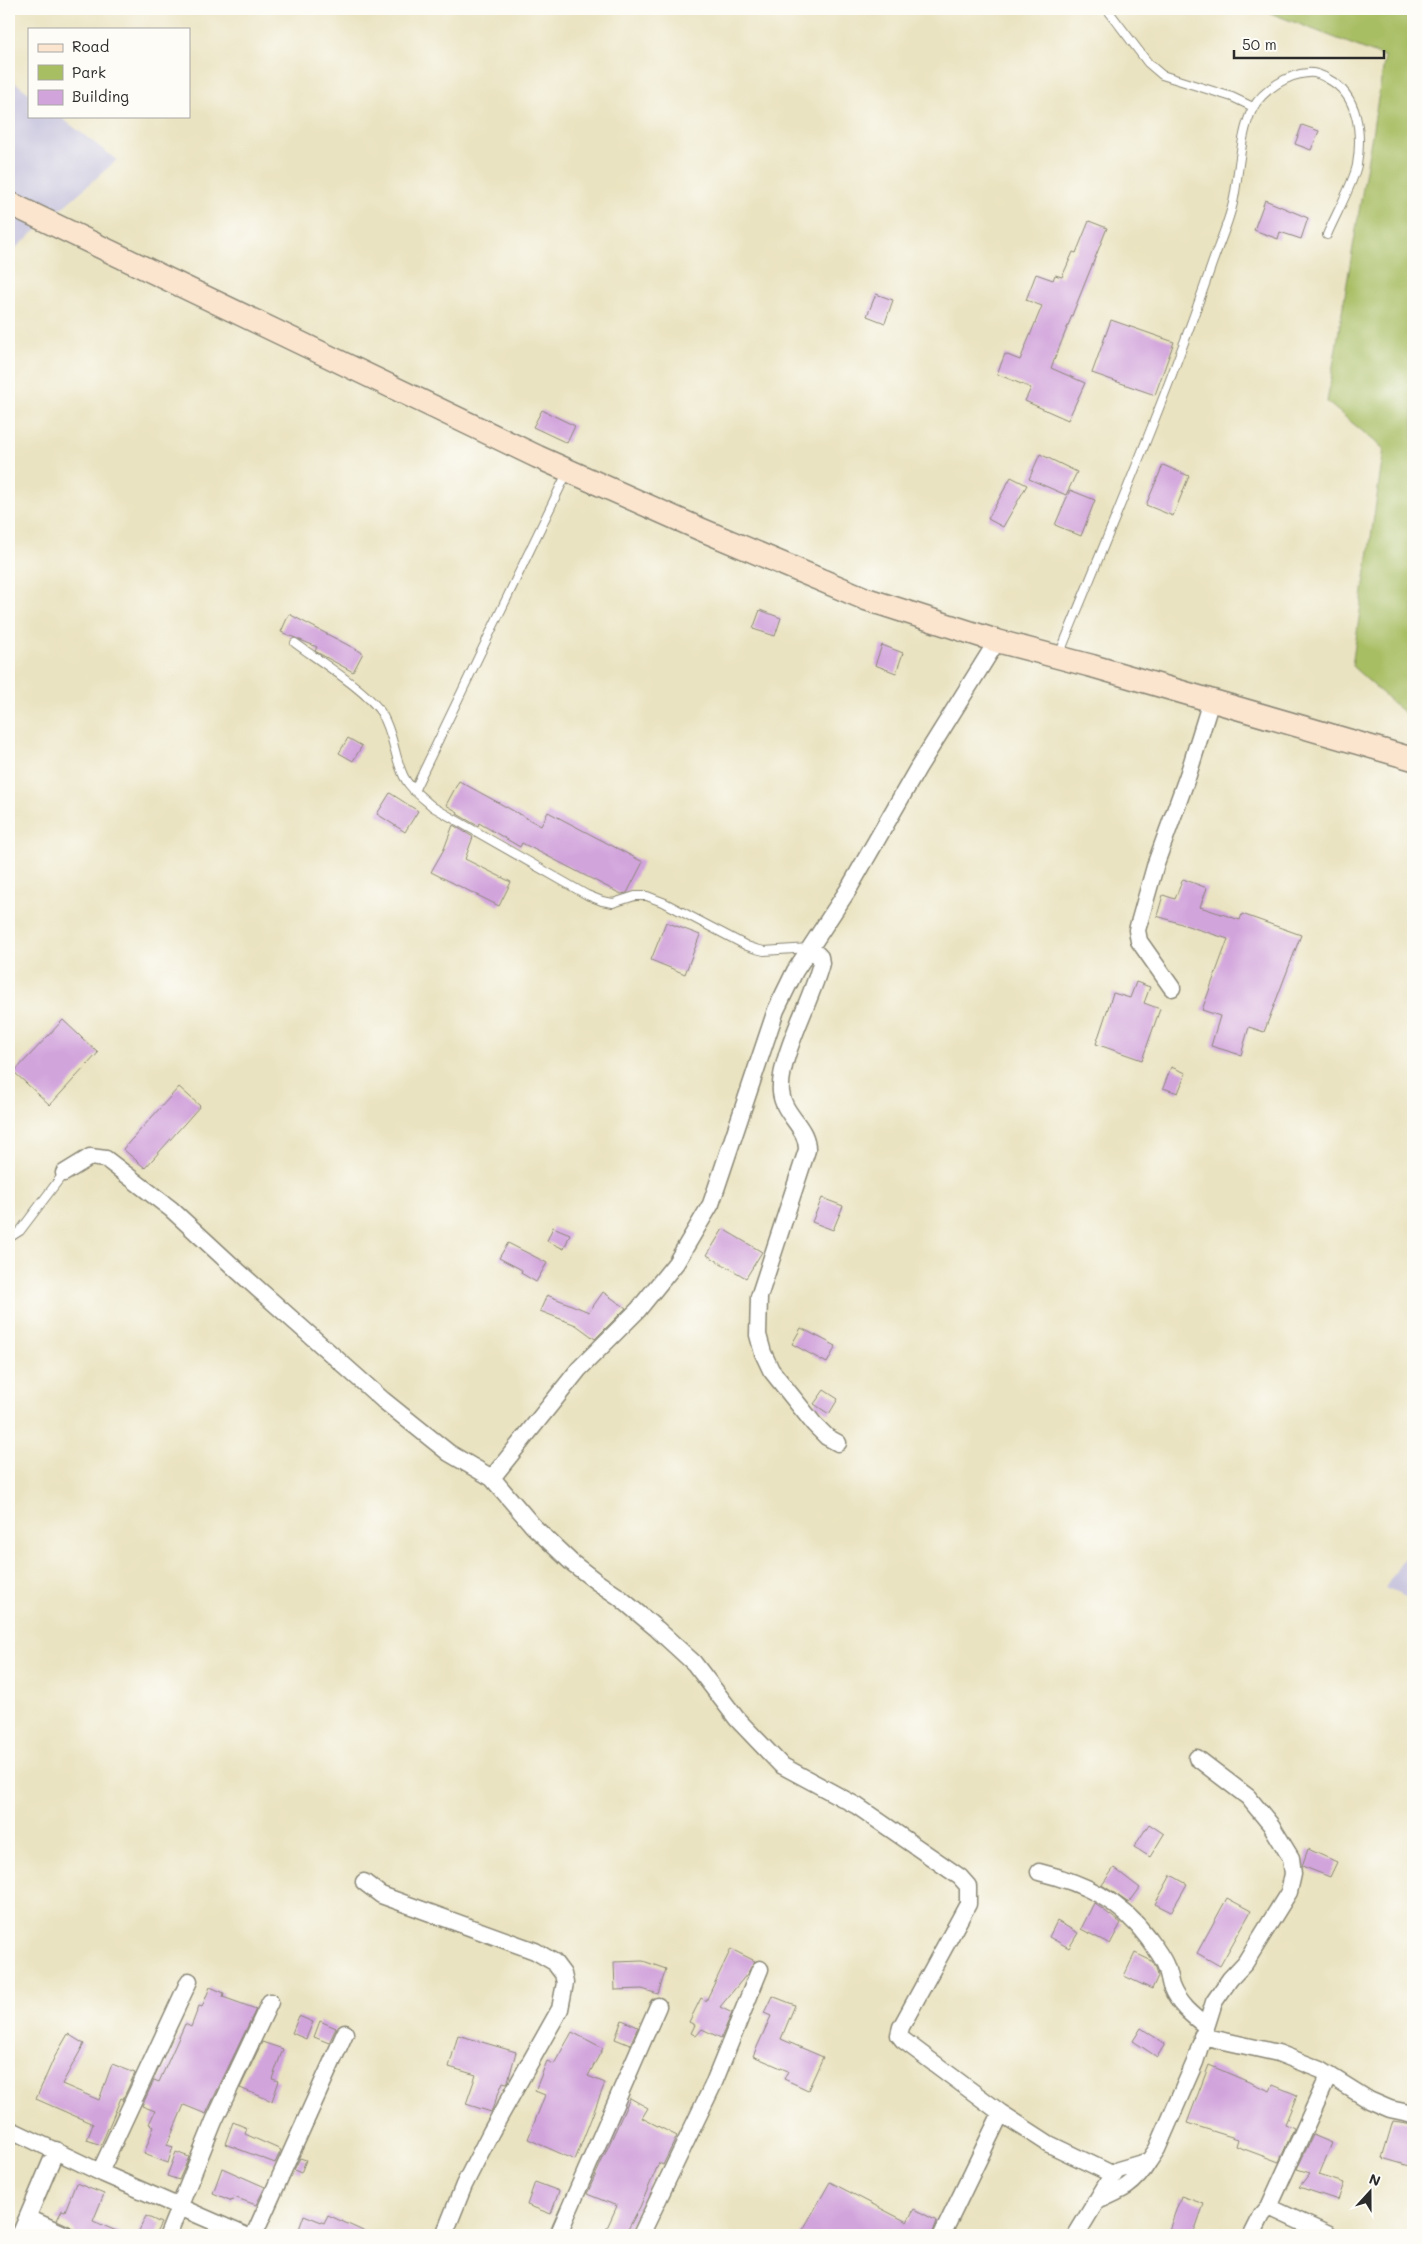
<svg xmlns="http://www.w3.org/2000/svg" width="1422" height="2244" viewBox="0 0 1422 2244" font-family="Mali,sans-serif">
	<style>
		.industrial { fill: #c3c0db }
		.green { fill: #a8be63; stroke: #6a7447 }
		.building { fill: #d2a4dc }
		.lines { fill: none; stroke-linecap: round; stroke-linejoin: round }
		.lane-casing { stroke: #8a8776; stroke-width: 10 }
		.street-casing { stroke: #8a8776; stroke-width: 19 }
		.secondary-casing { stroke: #8a8776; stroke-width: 25 }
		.lane { stroke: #fff; stroke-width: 8 }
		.street { stroke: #fff; stroke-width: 16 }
		.secondary { stroke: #fbe5cf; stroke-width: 22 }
	</style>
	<rect width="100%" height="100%" fill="#fdfcf7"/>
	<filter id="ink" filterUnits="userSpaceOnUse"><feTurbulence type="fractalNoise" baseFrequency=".02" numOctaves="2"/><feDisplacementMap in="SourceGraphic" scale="10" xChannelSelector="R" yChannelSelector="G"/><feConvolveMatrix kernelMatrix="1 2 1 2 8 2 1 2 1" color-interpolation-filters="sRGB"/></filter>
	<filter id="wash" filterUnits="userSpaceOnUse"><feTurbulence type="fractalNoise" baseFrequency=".0096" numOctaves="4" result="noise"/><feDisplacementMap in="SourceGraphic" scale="20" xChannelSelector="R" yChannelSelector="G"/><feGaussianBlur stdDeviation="1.12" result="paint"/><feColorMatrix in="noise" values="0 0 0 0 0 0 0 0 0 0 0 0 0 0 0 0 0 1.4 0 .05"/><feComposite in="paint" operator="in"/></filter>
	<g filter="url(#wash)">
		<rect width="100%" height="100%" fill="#eae3c1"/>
		<!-- industrial -->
		<path class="industrial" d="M9 78 29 93V116H59L117 160 9 254Z
			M1413 1544V1600L1385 1588Z"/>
		<!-- green -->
		<path class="green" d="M1260 9H1413V715L1403 712 1352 666 1384 449 1327 402 1385 57Z"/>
		<g id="blocks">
			<!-- building -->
			<path class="building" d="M1302 125 1319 131 1311 150 1295 144Z
				M1265 200 1308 218 1301 239 1280 232 1278 239 1254 230Z
				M1089 221 1107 228 1051 368 1085 383 1068 420 1025 401 1031 388 997 374 1005 354 1020 360 1042 306 1026 300 1036 274 1053 280 1055 275 1062 277 1073 252 1076 253Z
				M876 294 893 300 885 323 867 316Z
				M1111 320 1174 342 1155 395 1092 373Z
				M542 410 575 426 567 443 533 427Z
				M1040 454 1077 472 1066 495 1029 479Z
				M1163 465 1189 476 1173 516 1146 505Z
				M1011 477 1027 485 1003 527 988 519Z
				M1070 490 1095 500 1081 536 1055 525Z
				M760 610 781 618 775 636 753 629Z
				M289 614 363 653 353 672 320 654 315 651 317 647 281 632Z
				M882 645 903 653 896 673 875 665Z
				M348 738 362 746 353 761 339 753Z
				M459 781 541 826 548 812 643 862 627 893 621 894 522 843 520 847 479 823 478 826 457 814 458 812 446 805Z
				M390 793 418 811 405 832 377 814Z
				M453 825 473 837 465 859 511 882 499 906 431 872 444 849Z
				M1183 879 1207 888 1200 907 1240 920 1242 914 1301 935 1264 1032 1249 1027 1241 1055 1211 1046 1220 1016 1202 1010 1228 939 1157 916 1163 895 1175 899Z
				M666 922 700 935 685 974 651 960Z
				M1136 982 1150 987 1144 1003 1160 1009 1142 1060 1096 1044 1113 993 1130 998Z
				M63 1020 98 1053 50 1105 14 1072Z
				M1171 1067 1186 1073 1178 1093 1163 1088Z
				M179 1087 200 1106 145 1168 123 1149Z
				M822 1198 843 1206 833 1230 812 1222Z
				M553 1227 570 1234 564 1249 547 1241Z
				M723 1229 762 1252 746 1278 707 1255Z
				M508 1243 547 1263 536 1282 521 1273 522 1270 499 1258Z
				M603 1292 626 1308 595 1339 576 1325 540 1311 547 1295 589 1312Z
				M801 1328 836 1346 827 1363 792 1344Z
				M824 1390 838 1399 829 1414 814 1404Z
				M1149 1824 1164 1834 1150 1857 1134 1847Z
				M1308 1849 1337 1862 1330 1877 1302 1866Z
				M1114 1868 1140 1888 1129 1903 1102 1885Z
				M1171 1875 1187 1884 1171 1912 1155 1904Z
				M1227 1898 1251 1911 1220 1966 1197 1953Z
				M1094 1903 1121 1923 1110 1944 1081 1929Z
				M1057 1921 1078 1933 1069 1948 1049 1937Z
				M731 1949 755 1961 747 1974 720 2007 732 2013 721 2038 702 2029 696 2036 691 2033 695 2025 689 2022 701 1998 706 2001Z
				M1135 1953 1152 1961 1156 1968 1158 1976 1152 1989 1124 1976Z
				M643 1961 666 1969 658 1994 642 1989 615 1990 614 1962Z
				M210 1987 224 1993 223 1997 256 2009 206 2114 184 2105 167 2145 173 2147 168 2163 144 2154 154 2126 149 2124 155 2111 142 2106 154 2080 159 2082 185 2024 191 2027 199 2006 202 2007Z
				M772 1996 795 2005 781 2039 823 2057 808 2090 784 2079 788 2071 753 2056 771 2016 764 2013Z
				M299 2016 313 2022 306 2039 292 2033Z
				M622 2020 638 2027 630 2045 615 2039Z
				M320 2021 336 2028 329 2043 314 2037Z
				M1141 2028 1165 2044 1157 2057 1133 2041Z
				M572 2032 603 2048 588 2076 605 2083 575 2160 528 2139 545 2095 535 2091 547 2061 554 2064Z
				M68 2034 84 2044 62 2084 99 2100 112 2064 135 2073 123 2099 121 2098 101 2145 87 2140 93 2124 36 2099 54 2058Z
				M458 2035 516 2052 508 2081 507 2083 503 2082 491 2112 466 2104 476 2075 449 2067Z
				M262 2042 283 2049 272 2079 279 2081 272 2101 240 2088Z
				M1209 2065 1270 2091 1273 2085 1297 2095 1285 2124 1294 2128 1279 2162 1236 2146 1238 2139 1187 2123Z
				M630 2098 648 2108 642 2118 677 2136 663 2165 659 2163 640 2207 625 2235H606L608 2231 606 2230 617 2206 587 2194Z
				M1393 2121 1413 2124V2167L1382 2158Z
				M233 2122 247 2128 245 2134 281 2150 275 2163 225 2144Z
				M1313 2135 1332 2143 1319 2175 1344 2183 1338 2200 1299 2187 1310 2173 1297 2169Z
				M176 2152 189 2157 179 2180 167 2176Z
				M300 2158 306 2160 301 2173 294 2170Z
				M222 2168 265 2187 256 2205 234 2197 232 2201 213 2193Z
				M535 2182 559 2191 551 2214 527 2205Z
				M830 2182 907 2222 914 2209 937 2221 932 2235H800Z
				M76 2183 104 2194 93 2221 126 2235H76L74 2230 70 2226 57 2220 62 2210 65 2211Z
				M1181 2196 1204 2204 1193 2235H1183L1169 2230Z
				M304 2215 324 2223 328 2215 372 2235H297Z
				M146 2216 161 2223 155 2235H137Z"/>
		</g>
	</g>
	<g filter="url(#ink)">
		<use href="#blocks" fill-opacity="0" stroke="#8a8776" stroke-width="1"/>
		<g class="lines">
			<defs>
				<path id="lane" d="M1107 9 1148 63 1162 75 1232 97 1253 107
					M295 643C318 660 369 692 382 714 394 734 394 757 404 777 410 789 423 798 433 807L587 895 602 901 613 903 635 896H647L665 903 747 946 756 949 764 951 809 948
					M1059 655C1112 525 1167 396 1212 264 1219 244 1228 224 1233 203 1239 176 1240 132 1253 108 1263 90 1288 74 1308 73 1315 72 1323 76 1328 79 1359 95 1362 134 1357 165 1354 182 1334 218 1327 235
					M414 791 567 473
					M9 1238 20 1231 64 1173"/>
				<path id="street" d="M811 948 820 957 821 963C813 998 778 1058 781 1092 783 1115 808 1127 807 1150L759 1297 758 1335 763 1353 771 1370 814 1424 827 1437 838 1443
					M1172 988 1139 941 1137 930 1156 863 1188 775 1211 701
					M64 1173 90 1157 106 1159 171 1209 239 1272 383 1400 449 1453 492 1478 533 1526 571 1562 597 1582 619 1597 657 1629 694 1663 737 1719 781 1765 857 1806 960 1877 968 1886V1904L901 2027 899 2035 903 2040 1001 2113 1049 2144 1114 2175
					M492 1478 579 1369 638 1310 676 1263 711 1204 776 1010 795 971 848 890 918 768 997 641
					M1039 1872C1084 1883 1120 1900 1148 1938 1154 1946 1161 1955 1165 1964 1168 1971 1169 1979 1171 1986 1178 2004 1191 2015 1206 2026
					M364 1882 381 1895 535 1951 554 1962 563 1974 565 1983 560 2009 491 2132 464 2185 444 2235
					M1202 2036 1278 2053 1321 2070 1369 2100 1390 2109 1413 2114
					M9 2129 104 2174 244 2235
					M100 2172 189 1981
					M1095 2202C1121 2191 1134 2186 1149 2161
					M1269 2207 1329 2075
					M28 2218 66 2235
					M20 2235 56 2150
					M168 2235 214 2121 270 2002
					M254 2235 345 2033
					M558 2235 658 2006
					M641 2235 713 2085 760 1969
					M942 2235 1001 2113
					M1076 2235 1108 2182 1118 2170 1149 2161 1157 2149 1195 2062 1214 2002 1230 1979 1245 1963 1289 1892 1293 1874 1291 1858 1271 1825 1248 1797 1197 1758
					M1252 2235 1262 2215 1269 2207 1329 2235"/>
				<path id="secondary" d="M9 203 538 457 700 529 866 599 997 641 1092 666 1413 759"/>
			</defs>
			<!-- lane casing -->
			<use href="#lane" class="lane-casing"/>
			<!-- street casing -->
			<use href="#street" class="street-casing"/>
			<!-- secondary casing -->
			<use href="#secondary" class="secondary-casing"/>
			<!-- lane -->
			<use href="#lane" class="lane"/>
			<!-- street -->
			<use href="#street" class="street"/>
			<!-- secondary -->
			<use href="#secondary" class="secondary"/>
		</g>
	</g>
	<!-- margin -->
	<rect width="1422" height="2244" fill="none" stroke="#fdfcf7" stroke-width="30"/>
	<!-- legend -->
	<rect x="28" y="28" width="162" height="90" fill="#fdfcf7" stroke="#a9a8a5"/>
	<rect x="38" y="44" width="25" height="8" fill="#fbe5cf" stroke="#a9a8a5"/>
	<text x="72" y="52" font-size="15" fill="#2b2b2b">Road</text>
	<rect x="38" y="65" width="25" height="15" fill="#a8be63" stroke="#a9a8a5"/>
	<text x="72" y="78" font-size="15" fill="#2b2b2b">Park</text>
	<rect x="38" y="90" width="25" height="15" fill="#d2a4dc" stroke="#a9a8a5"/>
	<text x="72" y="102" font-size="15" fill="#2b2b2b">Building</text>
	<!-- north arrow -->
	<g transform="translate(1370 2192) rotate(21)" stroke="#fdfcf7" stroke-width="4" paint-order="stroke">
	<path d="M0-4L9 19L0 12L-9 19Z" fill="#2b2b2b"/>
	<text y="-8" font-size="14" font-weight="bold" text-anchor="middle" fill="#2b2b2b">N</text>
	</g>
	<!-- scale -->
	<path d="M1234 50v8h150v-8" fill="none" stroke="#2b2b2b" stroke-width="2.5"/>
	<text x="1242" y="50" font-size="15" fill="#2b2b2b" stroke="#fdfcf7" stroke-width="4" paint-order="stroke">50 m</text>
</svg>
